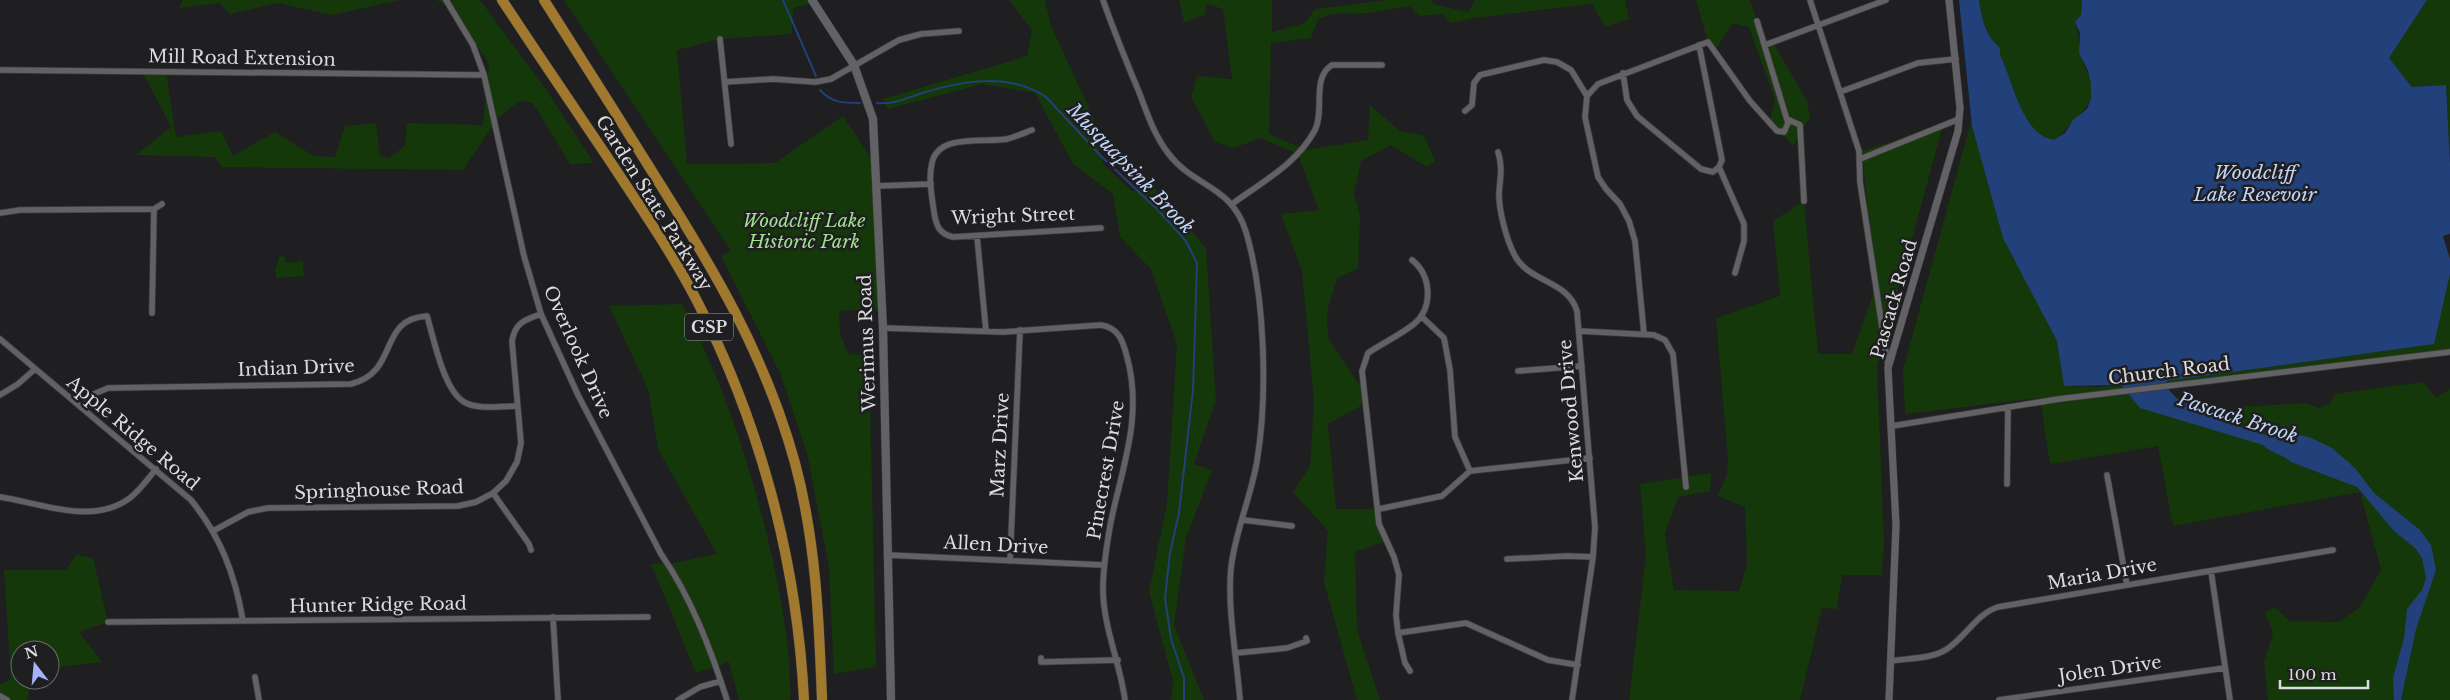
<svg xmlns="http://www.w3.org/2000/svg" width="2450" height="700" viewBox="0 0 2450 700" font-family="'Libre Baskerville',serif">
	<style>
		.green { fill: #15380a }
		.water { fill: #224079 }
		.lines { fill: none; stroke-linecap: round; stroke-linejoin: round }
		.stream { stroke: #224079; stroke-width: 2 }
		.minor-casing { stroke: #3c3b3d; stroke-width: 7 }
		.tertiary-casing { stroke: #3c3b3d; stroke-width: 8 }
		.secondary-casing { stroke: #3c3b3d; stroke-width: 9 }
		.motorway-casing { stroke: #3c3b3d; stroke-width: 11 }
		.minor { stroke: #626164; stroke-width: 5.5 }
		.tertiary { stroke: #626164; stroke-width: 7 }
		.secondary { stroke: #626164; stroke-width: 8 }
		.motorway { stroke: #a1792e; stroke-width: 10 }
		.labels { text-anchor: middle; stroke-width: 5; stroke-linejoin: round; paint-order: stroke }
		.shield { fill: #1f1e21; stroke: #a3a2a5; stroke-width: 1 }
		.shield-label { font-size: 16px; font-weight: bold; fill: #dcdbdd }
		.street-label { font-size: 18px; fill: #dcdbdd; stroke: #1f1e21 }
		.park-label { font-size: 18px; font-style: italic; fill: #9fe38e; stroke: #1f1e21 }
		.water-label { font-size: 19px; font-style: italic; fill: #c0d4f7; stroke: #1f1e21 }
	</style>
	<rect width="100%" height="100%" fill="#1f1e21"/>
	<!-- green -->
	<path class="green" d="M183 0H399L332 15 278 3 230 14 219 3 179 8Z
		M437 0H480L545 88 594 163 570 164 533 103 519 101 498 118 463 170 222 167 215 157 136 155 171 127 142 71 166 72 176 137 221 131 233 156 275 132 314 156 335 157 345 126 376 123 380 155 389 158 405 146 407 123 483 125 489 63 453 11Z
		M564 0H812L815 3 793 8 792 34 720 39 677 50 687 164 775 163 843 116 875 164 882 308 839 311 840 333 848 354 869 355 876 667 834 674 829 567 807 453 780 373 721 256 731 251Z
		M1009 0H1045L1051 26 1094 119 1096 140 1104 165 1132 191 1154 187 1206 248 1216 400 1194 464 1212 470 1186 538 1174 625 1204 700H1171L1173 681 1149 592 1167 503 1177 344 1151 269 1120 237 1113 194 1073 164 1035 93 982 84 888 109 883 99 1027 56 1032 30Z
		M1179 0H1272V32L1305 23 1315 9 1388 0H1431L1433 4 1468 12 1475 0H1625L1629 19 1605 27 1592 4 1474 18 1451 23 1442 14 1419 16 1409 6 1370 13 1332 14 1318 19 1311 38 1271 43 1269 134 1306 150 1368 140 1370 105 1400 131 1424 136 1435 161 1427 167 1391 145 1361 161 1354 193 1360 216 1358 269 1337 278 1327 312 1328 338 1364 392 1366 403 1328 424 1336 509H1379V524L1387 541 1355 552 1357 630 1380 700H1357L1324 582 1328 531 1293 492 1310 466 1314 401 1302 271 1281 214 1319 210 1297 153 1260 138 1234 148 1215 142 1191 97 1197 76 1232 79 1223 9 1207 4 1205 15 1184 22Z
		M1696 0H1750L1765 45 1775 46 1807 101 1810 117 1793 146 1770 120 1775 100 1749 27 1733 23 1715 50 1708 42Z
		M1979 0H2082L2081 15 2075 22C2080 35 2078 53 2083 63 2086 71 2091 76 2091 85 2093 102 2085 110 2074 120 2063 129 2059 149 2041 136 2017 119 2013 80 2000 55V48C1985 35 1982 19 1979 0Z
		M2427 0H2450V163L2446 85 2412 87 2389 58Z
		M1971 122 2002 234 2057 341 2064 386 2096 387 2155 382 2433 344 2450 274V352L2167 389 2184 403 2225 422 2239 407 2307 403 2318 408 2330 404 2335 394 2423 382 2436 398 2450 389V700H2268L2264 662 2273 633 2265 613 2274 607 2290 621 2339 622 2360 607 2381 570 2360 492 2173 526 2158 446 2050 464 2040 398 1905 414 1903 370Z
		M1943 125 1877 367 1884 542 1882 575H1842L1837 609 1822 608 1800 700H1629L1646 555 1640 484 1711 473 1710 491 1678 497 1665 534 1674 590 1739 591 1747 564 1745 507 1718 496 1727 474 1728 459 1716 318 1780 296 1773 221 1804 201 1818 354H1852L1875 288 1862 151Z
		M280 255 285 257V263L303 261 304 276 276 278 275 270Z
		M682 304C725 385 753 472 773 561 782 606 792 654 790 700H739L729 662 696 673 651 564H669L717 554 658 449 648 389 609 306Z
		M76 555 93 558 108 622 79 632 102 662 50 668V650H20V680H32L27 700H0V685L11 679 4 570H66Z"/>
	<!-- water -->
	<path class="water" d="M1959 0H1979C1982 19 1985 35 2000 48V55C2013 80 2022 136 2054 140L2065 133 2073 120 2087 109 2091 98V84L2088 71 2079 53 2080 33 2075 22 2081 15 2082 0H2427L2389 58 2412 87 2446 85 2450 163V234L2443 236 2450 259V274L2434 344 2166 381 2167 388 2176 398 2220 421 2266 435 2275 434 2290 438 2297 434 2311 438 2332 448 2355 468 2374 493 2420 530 2431 545 2436 570 2416 629 2401 700H2394L2393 678 2404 638 2407 609 2422 590 2426 578 2422 558 2416 549 2394 531 2357 487 2291 462C2283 454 2272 454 2263 445L2140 408 2121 385 2064 386 2057 341 2003 238 1972 126Z"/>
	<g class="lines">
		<!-- stream -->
		<path class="stream" d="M783 0 816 76
			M820 90C832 103 843 103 860 103
			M877 103C892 105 907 98 922 93 962 81 1009 72 1046 97L1102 157 1158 210 1186 241 1197 263 1193 390 1179 513 1170 553 1165 598 1171 639 1184 678V700"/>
		<defs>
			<path id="minor" d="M446 0 473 45 484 75 524 256 541 314 578 395 661 554C691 597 711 650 727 700
				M1103 0C1114 31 1126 61 1139 92 1147 113 1154 135 1168 153 1194 188 1231 184 1246 232 1265 296 1268 395 1257 461 1251 497 1235 532 1231 568 1227 608 1237 659 1240 700
				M1810 0 1859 151 1860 182 1888 366
				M720 39 731 144
				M1765 45 1886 0
				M0 70 484 75
				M1623 73 1627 100 1637 116 1701 169 1713 172 1719 167 1722 160 1699 45
				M725 82 773 79 815 82 831 79 899 40 921 34 959 31
				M1840 92 1918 63 1956 59
				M1465 111 1472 105 1474 83 1480 75 1544 60 1557 62 1571 70 1587 96
				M1787 119 1800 125 1804 201
				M1032 130C1024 133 1015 137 1007 139 985 143 938 133 932 163 928 178 932 197 934 212 936 225 939 234 953 237L1101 228
				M1498 152C1503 167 1500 178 1499 194 1499 211 1506 238 1514 254 1528 283 1567 279 1577 311L1595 527 1593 557 1572 700
				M1860 159 1959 119
				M1719 167 1744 224V241L1735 273
				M877 186 931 184
				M1232 204C1262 182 1297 164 1315 130 1325 110 1311 78 1332 65H1382
				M0 213 20 210 154 209
				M977 236 986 331
				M152 313 154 209 162 204
				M1421 316 1444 338 1450 370 1455 437 1470 471
				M883 328 1003 332 1101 325C1119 328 1123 341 1127 357 1143 415 1123 465 1111 521 1107 543 1103 566 1103 589 1103 626 1120 663 1125 700
				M1579 331 1654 335 1665 340 1673 354 1686 487
				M1644 334 1635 241 1629 221 1620 204 1606 189 1598 177 1585 117 1587 96 1598 84 1708 42 1750 101 1777 131 1784 132 1788 123 1757 21
				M0 339 191 500C221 537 235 575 243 621
				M1518 371 1582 366
				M0 395 18 384 35 369
				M82 408 94 394 108 388 351 384C400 372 377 319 427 316 434 339 444 393 466 403 481 410 501 406 517 406
				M1892 426 2059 399 2450 352
				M2107 475 2127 585
				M2007 484 2008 407
				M493 493 529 544 531 550
				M0 497C41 503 92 526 130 498 140 490 148 479 156 469
				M1379 509 1442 496 1470 471 1590 458
				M1243 520 1292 526
				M213 531 248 512 268 508 458 506 476 502 493 493 506 481 517 462 521 443 512 341C515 323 524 320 541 314
				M887 555 1104 565
				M1507 559 1568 556 1593 557
				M1010 561 1020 330
				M2211 571 2230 700
				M553 617 558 700
				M108 622 648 617
				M1398 633 1466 623 1548 660 1578 665
				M1236 653 1287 648 1307 641 1306 638
				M1041 658V662L1118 660
				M1891 661C1909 658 1932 659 1947 649 1966 637 1976 614 1998 607L2333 550
				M1410 671 1405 663 1398 633 1396 615 1399 575 1394 557 1379 524 1362 371 1368 353C1383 343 1400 335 1414 324 1434 307 1431 275 1412 260
				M255 677 259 700
				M0 696 7 700
				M678 700 700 687 721 681
				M1999 700 2225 668"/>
			<path id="tertiary" d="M1889 700 1896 525 1888 368 1958 131 1960 108 1949 0"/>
			<path id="secondary" d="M812 0 854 65 873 119 883 328 891 700"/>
			<path id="motorway" d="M502 0C537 53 573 106 608 158 639 205 671 251 697 301 760 423 797 562 804 700
				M544 0C581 58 617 115 653 173 713 268 765 354 795 463 816 541 819 620 822 700"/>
		</defs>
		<!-- minor casing -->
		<use href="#minor" class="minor-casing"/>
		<!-- tertiary casing -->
		<use href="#tertiary" class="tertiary-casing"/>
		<!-- secondary casing -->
		<use href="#secondary" class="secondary-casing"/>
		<!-- motorway casing -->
		<use href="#motorway" class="motorway-casing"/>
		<!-- minor -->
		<use href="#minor" class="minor"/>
		<!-- tertiary -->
		<use href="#tertiary" class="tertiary"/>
		<!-- secondary -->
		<use href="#secondary" class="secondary"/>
		<!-- motorway -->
		<use href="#motorway" class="motorway"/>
	</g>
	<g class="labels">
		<!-- shield labels -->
		<rect class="shield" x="685" y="313.5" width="48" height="27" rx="4"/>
		<g class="shield-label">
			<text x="709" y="333">GSP</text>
		</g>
		<!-- street labels -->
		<g class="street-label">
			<text transform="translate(242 58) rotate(1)" y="6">Mill Road Extension</text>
			<text transform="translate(654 203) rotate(58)" y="6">Garden State Parkway</text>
			<text transform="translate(1013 216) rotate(-2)" y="6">Wright Street</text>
			<text transform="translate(1894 299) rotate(-74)" y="6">Pascack Road</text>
			<text transform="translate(867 343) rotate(-92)" y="6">Werimus Road</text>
			<text transform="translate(578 352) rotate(66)" y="6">Overlook Drive</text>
			<text transform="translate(296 368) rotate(-2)" y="6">Indian Drive</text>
			<text transform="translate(2169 371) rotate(-7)" y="6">Church Road</text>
			<text transform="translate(1571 411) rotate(-95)" y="6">Kenwood Drive</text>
			<text transform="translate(133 433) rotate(40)" y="6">Apple Ridge Road</text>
			<text transform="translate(1000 445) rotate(-87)" y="6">Marz Drive</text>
			<text transform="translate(1106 470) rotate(-80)" y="6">Pinecrest Drive</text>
			<text transform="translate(379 490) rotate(-2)" y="6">Springhouse Road</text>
			<text transform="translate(996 545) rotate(3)" y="6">Allen Drive</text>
			<text transform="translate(2102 574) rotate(-10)" y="6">Maria Drive</text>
			<text transform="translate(378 605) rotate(-1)" y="6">Hunter Ridge Road</text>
			<text transform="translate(2110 669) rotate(-8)" y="6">Jolen Drive</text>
		</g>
		<!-- park labels -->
		<g class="park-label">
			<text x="804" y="227">Woodcliff Lake<tspan x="804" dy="21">Historic Park</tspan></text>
		</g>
		<!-- water labels -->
		<g class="water-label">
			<text transform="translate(1131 168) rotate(46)" y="7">Musquapsink Brook</text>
			<text x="2255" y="179">Woodcliff<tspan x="2255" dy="22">Lake Resevoir</tspan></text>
			<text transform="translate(2238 417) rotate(18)" y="7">Pascack Brook</text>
		</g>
	</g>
	<!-- north arrow -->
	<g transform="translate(35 665) rotate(344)"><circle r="24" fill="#1f1e21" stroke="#6b6a6c"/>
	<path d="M0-4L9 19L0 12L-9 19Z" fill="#a6b1fc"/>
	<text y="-8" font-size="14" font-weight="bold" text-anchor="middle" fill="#dcdbdd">N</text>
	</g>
	<!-- scale -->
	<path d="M2280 680v8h88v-8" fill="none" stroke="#dcdbdd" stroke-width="2.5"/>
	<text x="2288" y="680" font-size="15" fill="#dcdbdd" stroke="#1f1e21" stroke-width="4" paint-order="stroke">100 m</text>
</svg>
